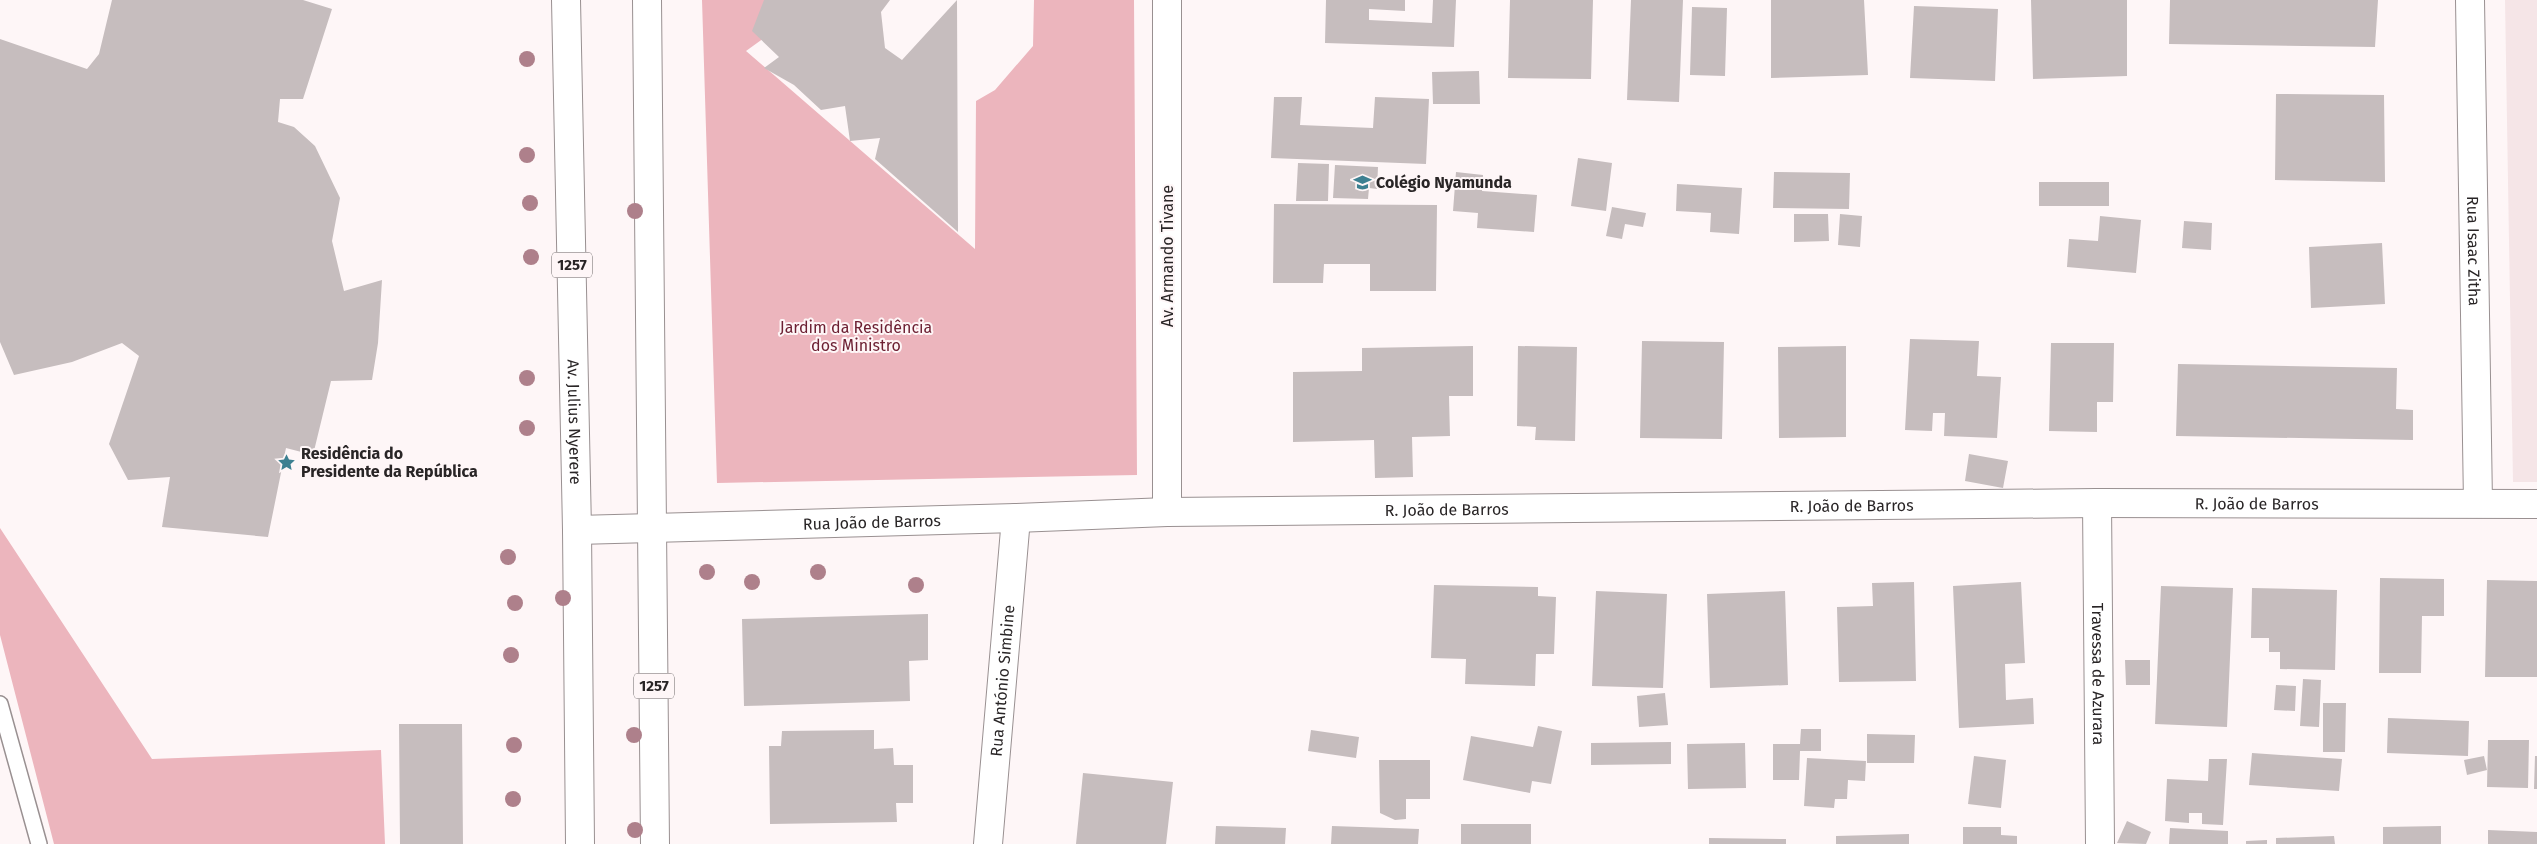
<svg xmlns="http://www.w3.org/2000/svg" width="2537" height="844" viewBox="0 0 2537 844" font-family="'Fira Sans',sans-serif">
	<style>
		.built { fill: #f5e5e7 }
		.green { fill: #ecb5bd }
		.building { fill: #c6bdbe }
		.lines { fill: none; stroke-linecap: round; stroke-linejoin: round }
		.lane-casing { stroke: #999091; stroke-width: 18 }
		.street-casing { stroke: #999091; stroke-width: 30 }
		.primary-casing { stroke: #999091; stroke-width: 30 }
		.lane { stroke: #fff; stroke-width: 15 }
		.street { stroke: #fff; stroke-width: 28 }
		.primary { stroke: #fff; stroke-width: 28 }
		.tree { fill: #ae808b }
		.labels { text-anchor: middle; stroke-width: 4; stroke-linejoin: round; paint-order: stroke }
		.shield { fill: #fef6f7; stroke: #696465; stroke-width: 1 }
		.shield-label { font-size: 15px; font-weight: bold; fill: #292526 }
		.poi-label { font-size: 16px; font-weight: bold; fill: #292526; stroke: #fef6f7; text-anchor: start }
		.street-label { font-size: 16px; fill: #292526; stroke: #fef6f7 }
		.park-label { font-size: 16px; fill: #6d2033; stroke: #fef6f7 }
	</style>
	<rect width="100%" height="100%" fill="#fef6f7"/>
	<!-- built -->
	<path class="built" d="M2505 0H2537V482H2513Z"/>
	<!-- green -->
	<path class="green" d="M702 0H816L746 51 975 249 976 101 995 90 1033 46 1034 0H1134L1137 475 717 483Z
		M0 528 152 759 381 750 385 844H54L0 635Z"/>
	<!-- building -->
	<path class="building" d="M112 0H303L332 9 303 99H280L278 122 294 127 315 146 340 198 332 241 344 291 382 280 378 343 372 380 331 381 313 455 286 448 268 537 162 527 170 477 128 480 109 444 139 356 122 343 72 362 14 375 0 342V39L87 69 99 54Z
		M764 0H890L881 12 885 48 902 60 957 0 958 232 875 159 880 138 850 141 845 106 821 110 794 85 764 68 779 57 752 31Z
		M1326 0H1405V11L1369 9V20L1432 23 1433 0H1456L1454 47 1325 43Z
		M1510 0H1593L1591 79 1508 78Z
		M1631 0H1683L1679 102 1627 100Z
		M1771 0H1864L1868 75 1771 78Z
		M2031 0H2127V76L2033 79Z
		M2170 0H2378L2375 47 2169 44Z
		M1914 6 1998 9 1995 81 1910 78Z
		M1692 7 1727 8 1725 76 1690 75Z
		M1479 71 1480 104H1433L1432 72Z
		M2276 94 2384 95 2385 182 2275 180Z
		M1274 97H1302L1300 125 1373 128 1375 97 1429 99 1426 164 1271 158Z
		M1578 158 1612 163 1606 211 1571 206Z
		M1298 163 1329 164 1328 201H1296Z
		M1335 165 1378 167 1377 189 1369 188 1368 199 1333 198Z
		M1456 172 1483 175 1482 191 1537 195 1534 232 1477 228 1478 213 1453 211Z
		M1774 172 1850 173 1849 209 1773 208Z
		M2039 182H2109V206H2039Z
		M1677 184 1742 188 1739 234 1710 232 1711 213 1676 211Z
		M1274 204 1437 205 1436 291H1370V264H1324L1323 283H1273Z
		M1612 207 1646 213 1643 227 1625 224 1622 239 1606 236Z
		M1794 214H1828L1829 241 1794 242Z
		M1840 214 1862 216 1860 247 1838 245Z
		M2100 216 2141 220 2136 273 2067 267 2069 239 2098 241Z
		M2184 221 2212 223 2211 250 2182 248Z
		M2382 243 2385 304 2311 308 2309 247Z
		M1910 339 1979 341 1977 376 2001 377 1997 438 1944 436 1945 413H1933L1932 431 1905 430Z
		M1642 341 1724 342 1722 439 1640 438Z
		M2051 343H2114L2113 402H2097V432L2049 431Z
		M1473 346V396H1449L1450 436 1412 437 1413 477 1375 478 1374 440 1293 442V372L1362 371V348Z
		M1518 346 1577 347 1575 441 1535 440 1536 427 1517 426Z
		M1846 346V437L1779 438 1778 347Z
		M2178 364 2397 368 2396 409 2413 410V440L2176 436Z
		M1969 454 2008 461 2003 488 1965 481Z
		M2380 578 2444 579V616H2422L2421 673H2379Z
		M2487 580 2537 581V677H2485Z
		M1914 582 1916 681 1839 682 1837 607 1873 606 1872 583Z
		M2021 582 2025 663 2005 664 2006 700 2033 698 2034 724 1959 728 1953 586Z
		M1434 585 1538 587V596L1556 597 1554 654H1536L1535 686 1465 684 1466 659 1431 658Z
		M2161 586 2233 588 2227 727 2155 724Z
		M2252 588 2337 590 2335 670 2280 669V652H2269V638H2251Z
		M1596 591 1667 594 1663 688 1592 686Z
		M1785 591 1788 685 1710 688 1707 594Z
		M928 614V660L909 661 910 701 744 706 742 619Z
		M2125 660H2150V685H2126Z
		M2303 679 2321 680 2319 727 2300 726Z
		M2276 685 2296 686 2295 711 2274 710Z
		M1665 693 1668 725 1639 727 1637 696Z
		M2323 703H2346L2345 752H2323Z
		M2388 718 2469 721 2468 756 2387 753Z
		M399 724H462L463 844H400Z
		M1538 726 1562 731 1551 784 1532 781 1530 793 1463 780 1471 736 1533 747Z
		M1801 729H1821V751H1800L1799 780H1773V744H1800Z
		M874 730V749L893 748 894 765H913V803H896L897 822 770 824 769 746H781L782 731Z
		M1311 730 1359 737 1356 758 1308 751Z
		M1867 734 1915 735 1914 763H1867Z
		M2488 740H2529L2528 788 2487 787Z
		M1671 742V764L1591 765V743Z
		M1745 743 1746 788 1688 789 1687 744Z
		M2252 753 2342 759 2339 791 2249 785Z
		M1974 756 2006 760 2001 808 1968 804Z
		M2484 756 2487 770 2467 775 2464 760Z
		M2535 756H2537V789H2534Z
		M1807 758 1866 761 1865 781 1848 780 1847 799H1835L1834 808 1804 806Z
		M2209 759H2227L2223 825 2202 824V813H2189V823L2165 821 2167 779 2208 781Z
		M1379 760H1430V799H1406V819L1395 820 1380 813Z
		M1083 773 1173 782 1166 844H1076Z
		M2127 821 2151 832 2146 844 2117 843Z
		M1461 824H1531V844H1461Z
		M1216 826 1286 828 1285 844H1215Z
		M1332 826 1419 829 1418 844H1331Z
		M2441 826V844H2383V827Z
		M1963 827H2001V835L2017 836V844H1963Z
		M2170 828 2228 831V844H2169Z
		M2488 830 2537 832V844H2488Z
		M1909 834V844H1836V836Z
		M2334 836 2335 844H2276V838Z
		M1709 838 1786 839V844H1709Z
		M2267 840V844H2246V841Z"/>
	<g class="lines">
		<defs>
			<path id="lane" d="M0 704 39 844"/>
			<g id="street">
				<path id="s1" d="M2470 0 2478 503"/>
				<path id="s2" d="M2097 503 2100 844"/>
				<path d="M1167 512V0"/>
				<path id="s3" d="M577 530 1016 518 1167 512 2097 503 2537 504"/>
				<path id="s4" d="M988 844 1016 518"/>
			</g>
			<g id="primary">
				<path id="s5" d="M566 0 577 530 580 844"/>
				<path d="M647 0 655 844"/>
			</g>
		</defs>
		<!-- lane casing -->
		<use href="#lane" class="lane-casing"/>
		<!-- street casing -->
		<use href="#street" class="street-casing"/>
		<!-- primary casing -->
		<use href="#primary" class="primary-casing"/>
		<!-- lane -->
		<use href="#lane" class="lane"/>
		<!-- street -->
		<use href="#street" class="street"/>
		<!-- primary -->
		<use href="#primary" class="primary"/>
	</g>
	<!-- trees -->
	<g class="tree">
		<circle cx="527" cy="59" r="8"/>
		<circle cx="527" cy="155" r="8"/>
		<circle cx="530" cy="203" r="8"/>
		<circle cx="635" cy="211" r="8"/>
		<circle cx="531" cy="257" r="8"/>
		<circle cx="527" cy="378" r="8"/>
		<circle cx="527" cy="428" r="8"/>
		<circle cx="508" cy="557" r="8"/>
		<circle cx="707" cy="572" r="8"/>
		<circle cx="818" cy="572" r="8"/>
		<circle cx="752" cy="582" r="8"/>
		<circle cx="916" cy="585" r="8"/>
		<circle cx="563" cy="598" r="8"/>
		<circle cx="515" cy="603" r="8"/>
		<circle cx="511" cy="655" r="8"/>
		<circle cx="634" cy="735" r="8"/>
		<circle cx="514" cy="745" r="8"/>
		<circle cx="513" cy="799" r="8"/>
		<circle cx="635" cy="830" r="8"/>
	</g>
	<!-- icons -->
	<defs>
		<symbol id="school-bare" viewBox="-9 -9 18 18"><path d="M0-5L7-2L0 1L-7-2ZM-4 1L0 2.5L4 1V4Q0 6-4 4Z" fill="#3d8091" stroke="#fef6f7" stroke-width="2.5" paint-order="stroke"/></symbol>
		<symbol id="sight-bare" viewBox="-9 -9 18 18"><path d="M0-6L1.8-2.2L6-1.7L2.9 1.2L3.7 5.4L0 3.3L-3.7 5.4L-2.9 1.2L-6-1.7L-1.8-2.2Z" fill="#3d8091" stroke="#fef6f7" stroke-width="2.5" paint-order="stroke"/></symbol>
	</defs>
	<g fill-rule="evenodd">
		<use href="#school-bare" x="1350" y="170" width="25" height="25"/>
		<use href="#sight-bare" x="274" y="450" width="25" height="25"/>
	</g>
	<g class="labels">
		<!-- shield labels -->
		<g class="shield">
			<rect x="552" y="252.5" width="40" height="25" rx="4"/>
			<rect x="634" y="673.5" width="40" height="25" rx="4"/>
		</g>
		<g class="shield-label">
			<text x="572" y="270">1257</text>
			<text x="654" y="691">1257</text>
		</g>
		<!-- poi labels -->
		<g class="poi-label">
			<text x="1376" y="188">Colégio Nyamunda</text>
			<text x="301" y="459">Residência do<tspan x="301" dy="18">Presidente da República</tspan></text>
		</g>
		<!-- street labels -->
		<g class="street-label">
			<text dy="6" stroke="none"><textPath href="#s1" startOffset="251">Rua Isaac Zitha</textPath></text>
			<text transform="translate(1167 256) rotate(-90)" y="6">Av. Armando Tivane</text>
			<text dy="6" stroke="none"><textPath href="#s5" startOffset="422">Av. Julius Nyerere</textPath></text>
			<text dy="6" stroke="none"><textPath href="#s3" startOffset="1680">R. João de Barros</textPath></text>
			<text dy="6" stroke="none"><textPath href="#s3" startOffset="1275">R. João de Barros</textPath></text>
			<text dy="6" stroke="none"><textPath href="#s3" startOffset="870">R. João de Barros</textPath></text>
			<text dy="6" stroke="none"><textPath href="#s3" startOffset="295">Rua João de Barros</textPath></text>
			<text dy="6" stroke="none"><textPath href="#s2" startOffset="171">Travessa de Azurara</textPath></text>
			<text dy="6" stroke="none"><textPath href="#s4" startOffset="164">Rua António Simbine</textPath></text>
		</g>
		<!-- park labels -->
		<g class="park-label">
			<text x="856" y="333">Jardim da Residência<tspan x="856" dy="18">dos Ministro</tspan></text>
		</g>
	</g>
</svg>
